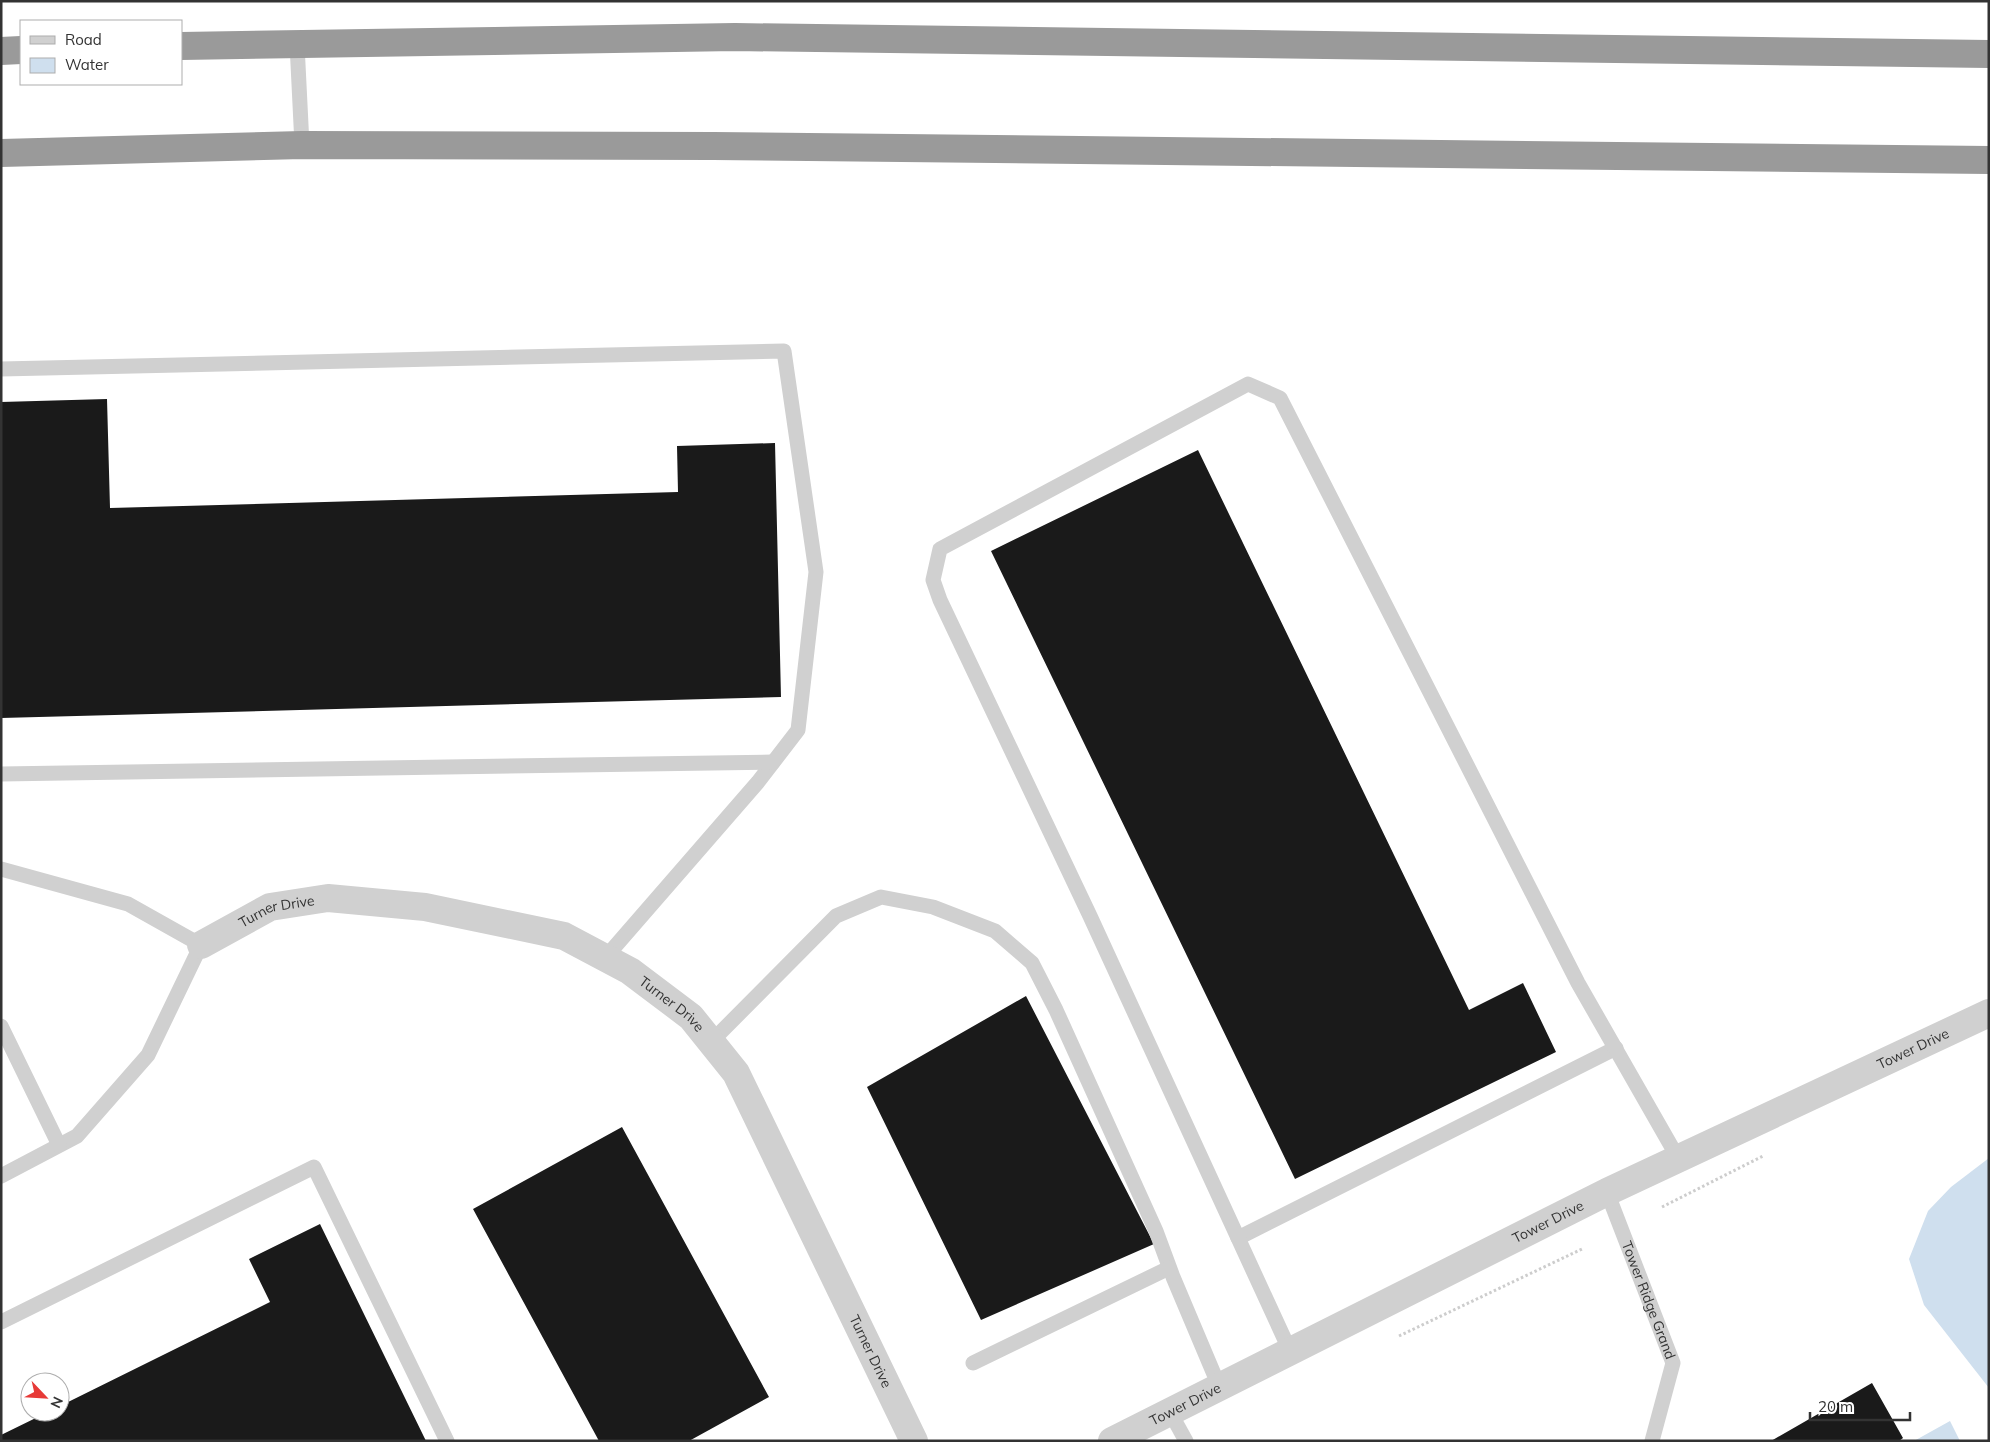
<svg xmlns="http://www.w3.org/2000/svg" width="1990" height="1442" viewBox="0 0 1990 1442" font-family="Mulish,sans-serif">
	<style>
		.water { fill: #cfdfee }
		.building { fill: #1a1a1a }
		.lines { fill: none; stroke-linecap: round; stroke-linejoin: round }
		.path { stroke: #cdcdcd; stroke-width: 3; stroke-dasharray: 2.5 2.5; stroke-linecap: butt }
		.service { stroke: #d0d0d0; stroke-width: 15 }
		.minor { stroke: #d0d0d0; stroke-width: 28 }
		.tertiary { stroke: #d0d0d0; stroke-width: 28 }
		.motorway { stroke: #9a9a9a; stroke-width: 28 }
		.labels { text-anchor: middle; stroke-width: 5; stroke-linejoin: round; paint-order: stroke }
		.street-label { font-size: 14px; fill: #333; stroke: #fff }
	</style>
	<rect width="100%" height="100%" fill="#fff"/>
	<!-- water -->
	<path class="water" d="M1989 1158V1388L1924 1305 1909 1259 1928 1211 1951 1187Z
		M1950 1421 1960 1441H1914Z"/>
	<!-- building -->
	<path class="building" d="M107 399 110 508 678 492 677 446 775 443 781 697 1 718V402Z
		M1198 450 1469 1010 1523 983 1556 1052 1295 1179 991 551Z
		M1026 996 1154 1244 981 1320 867 1087Z
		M622 1127 769 1397 689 1441H599L473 1209Z
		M320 1224 426 1441H1V1435L48 1412H60V1406L270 1302 249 1259Z
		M1872 1383 1903 1438 1899 1441H1771Z"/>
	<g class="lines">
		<!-- path -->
		<path class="path" d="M1662 1207 1763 1156
			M1399 1336 1582 1249"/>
		<!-- service -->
		<g class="service">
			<path d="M297 44 302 145"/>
			<path d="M1 369 784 351 816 572 798 730 758 782 605 958"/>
			<path d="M1 774 773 762"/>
			<path d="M1 869 128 904 201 945 148 1055 77 1136 1 1176"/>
			<path d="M1 1026 59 1145"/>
			<path d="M711 1042 836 916 881 897 933 907 995 931 1032 963 1056 1010 1156 1231 1173 1277 1219 1386"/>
			<path id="s1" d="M1607 1192 1673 1363 1652 1441"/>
			<path d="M1238 1238 1616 1048"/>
			<path d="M1 1322 314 1167 447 1441"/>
			<path d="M1290 1351 1090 916 940 600 933 580 940 549 1248 384 1280 398 1578 983 1678 1158"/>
			<path d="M973 1363 1169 1268"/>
			<path d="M1170 1412 1186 1441"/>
		</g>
		<!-- minor -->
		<path class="minor" id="s2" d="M201 945 270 907 328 898 425 907 564 936 630 971 691 1017 736 1073 914 1441"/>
		<!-- tertiary -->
		<path class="tertiary" id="s3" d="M1112 1441 1607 1192 1989 1013"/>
		<!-- motorway -->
		<path class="motorway" d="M181 46 735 37 1989 54
			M1 51 21 50
			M1 153 302 145 713 146 1989 160"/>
	</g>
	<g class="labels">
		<!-- street labels -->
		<g class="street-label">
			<text dy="5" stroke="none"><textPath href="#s2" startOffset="84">Turner Drive</textPath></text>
			<text dy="5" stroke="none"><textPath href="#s2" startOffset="505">Turner Drive</textPath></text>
			<text dy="5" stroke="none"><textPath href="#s3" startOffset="892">Tower Drive</textPath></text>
			<text dy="5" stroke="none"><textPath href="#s3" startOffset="488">Tower Drive</textPath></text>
			<text dy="5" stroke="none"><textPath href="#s1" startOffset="116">Tower Ridge Grand</textPath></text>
			<text dy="5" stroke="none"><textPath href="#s2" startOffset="909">Turner Drive</textPath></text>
			<text dy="5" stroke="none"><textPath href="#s3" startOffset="82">Tower Drive</textPath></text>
		</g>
	</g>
	<!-- border -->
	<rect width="1990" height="1442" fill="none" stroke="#333333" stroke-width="5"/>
	<!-- legend -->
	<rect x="20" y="20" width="162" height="65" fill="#ffffff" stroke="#adadad"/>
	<rect x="30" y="36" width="25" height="8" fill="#d0d0d0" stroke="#adadad"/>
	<text x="65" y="45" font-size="15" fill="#333333">Road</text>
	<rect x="30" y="58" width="25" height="15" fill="#cfdfee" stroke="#adadad"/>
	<text x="65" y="70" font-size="15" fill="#333333">Water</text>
	<!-- north arrow -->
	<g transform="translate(45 1397) rotate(115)"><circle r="24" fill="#ffffff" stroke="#adadad"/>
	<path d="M0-4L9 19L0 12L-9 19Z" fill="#e73a37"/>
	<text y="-8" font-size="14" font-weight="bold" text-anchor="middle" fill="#333333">N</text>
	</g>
	<!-- scale -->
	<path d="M1810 1412v8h100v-8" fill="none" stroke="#333333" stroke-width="2.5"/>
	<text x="1818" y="1412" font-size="15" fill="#333333" stroke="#ffffff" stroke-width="4" paint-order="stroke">20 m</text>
</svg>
